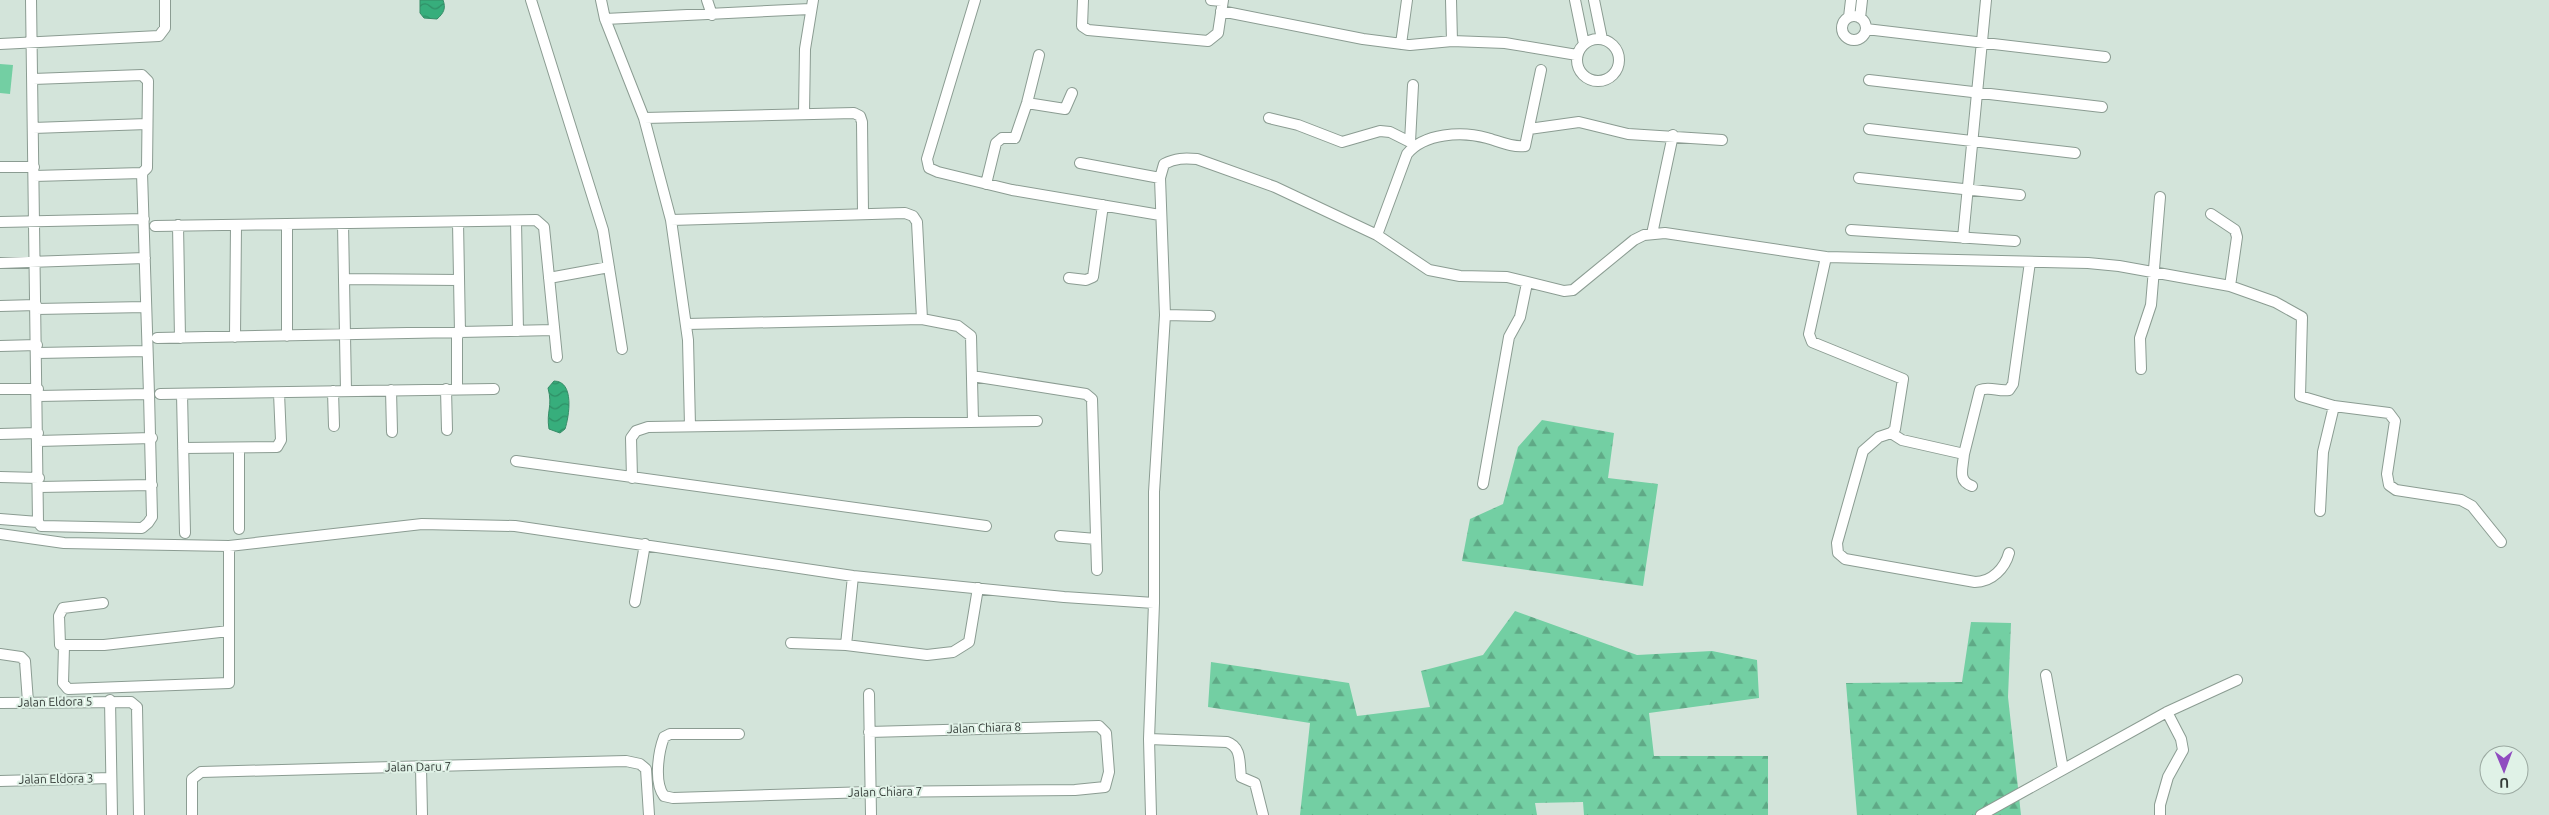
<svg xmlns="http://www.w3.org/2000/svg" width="2549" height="815" viewBox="0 0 2549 815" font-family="Ubuntu,sans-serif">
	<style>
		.forest { fill: url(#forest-firs) }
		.garden { fill: #73cfa3 }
		.water { fill: url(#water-waves); stroke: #368c67 }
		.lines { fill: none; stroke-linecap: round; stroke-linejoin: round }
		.street-casing { stroke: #8b9c92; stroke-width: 12 }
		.street { stroke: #fff; stroke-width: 10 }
		.labels { text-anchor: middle; stroke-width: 4; stroke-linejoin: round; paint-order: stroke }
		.street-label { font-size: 12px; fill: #343b37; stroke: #e0f2e7 }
	</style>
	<defs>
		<pattern id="forest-firs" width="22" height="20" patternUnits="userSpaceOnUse" patternTransform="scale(1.25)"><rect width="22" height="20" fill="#73cfa3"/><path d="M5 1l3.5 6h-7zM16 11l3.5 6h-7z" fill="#5fa986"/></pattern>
		<pattern id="water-waves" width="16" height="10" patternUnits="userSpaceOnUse" patternTransform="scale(1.25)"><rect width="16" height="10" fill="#37ae7c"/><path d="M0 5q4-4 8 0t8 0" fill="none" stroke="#2f8f66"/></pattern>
	</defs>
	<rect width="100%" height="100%" fill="#d3e4da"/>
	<!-- forest -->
	<path class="forest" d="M1542 420 1614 433 1608 478 1658 484 1643 586 1462 561 1470 519 1503 504 1518 447Z
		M1515 611 1637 655 1712 651 1757 660 1759 698 1649 713 1654 756H1768V815H1584L1583 802 1535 803 1537 815H1300L1310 723 1208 707 1211 662 1349 683 1357 716 1430 707 1421 671 1483 655Z
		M1971 622 2011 623 2008 697 2021 815H1857L1846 683 1962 682Z"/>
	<!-- garden -->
	<path class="garden" d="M0 64 13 65 10 94 0 93Z"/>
	<!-- water -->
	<path class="water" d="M420 0H443C446 8 444 13 437 19L424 18 420 13Z
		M554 381C575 381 569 417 565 429L560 433 549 429C546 411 553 407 548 388Z"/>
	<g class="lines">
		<defs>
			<path id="street" d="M31 0 38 522 41 526 142 528 148 523 152 517 149 394
				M531 0 603 230 622 349
				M601 0 605 19 644 118 671 220 688 340 690 426
				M707 0 712 15
				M975 0 927 159 929 168 938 172 1012 190 1160 215
				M1083 0 1082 26 1088 30 1208 41 1218 33 1223 0
				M1211 0 1222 1
				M1451 0 1452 41
				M1575 0 1584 44
				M1594 0 1602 39
				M1221 11 1363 39 1410 45 1452 41 1505 43 1577 55
				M1842 28a12 12 0 1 1 24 0a12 12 0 1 1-24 0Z
				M1849 17 1851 0
				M1860 18 1862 0
				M605 19 810 9
				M1866 29 2105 57
				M1577 60a21 21 0 1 1 42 0a21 21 0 1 1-42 0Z
				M0 44 159 36 165 28V0
				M1401 44 1407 0
				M33 79 142 75 148 81 147 168 142 173 149 394 38 396
				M1869 80 2102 107
				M1027 103 1065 109 1072 93
				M804 113 805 49 813 0
				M644 118 854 113 860 116 862 122 863 213
				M1269 118 1298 125 1342 142 1380 131 1390 132 1410 142 1414 146
				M33 128 147 124
				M1529 129 1579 122 1628 134 1722 140
				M1869 129 2075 153
				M1410 142 1413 85
				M1080 163 1160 178
				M0 167H34
				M34 176 142 173
				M1859 178 2020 195
				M986 184 996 143 1002 138H1015L1027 103 1039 55
				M2211 214 2235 230 2237 237 2230 286
				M671 220 905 213 913 216 917 222 922 319
				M516 221 518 331
				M0 222 144 219
				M458 222 460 333
				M343 224 346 391
				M178 225 180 338
				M155 226 536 220 544 227 557 357
				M1851 230 2015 241
				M1652 234 1673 135
				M1377 235 1407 154C1424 133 1462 131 1487 138 1498 141 1513 148 1525 146L1541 70
				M1963 238 1986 0
				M1826 257 1809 334 1812 342 1903 379 1895 429 1891 433
				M0 263 145 258
				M549 278 609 267
				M1069 278 1086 280 1093 277 1103 205
				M344 279 459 280
				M0 306 36 305
				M36 309 146 307
				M1165 315 1210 316
				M687 324 922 319 958 326 971 336 973 422
				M287 336V224
				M235 337 236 225
				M157 338 554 330
				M0 346 37 345
				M37 353 147 351
				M2141 369 2140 338 2151 305 2160 197
				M972 376 1086 394 1092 399 1097 570
				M0 389H38
				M446 389 447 430
				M457 389V333
				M391 390 392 432
				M333 391 334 426
				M160 394 494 389
				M182 394 185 533
				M0 434 38 433
				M38 441 152 438
				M183 448 277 447 281 440 279 393
				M239 448V529
				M1964 454 1980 390C1990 386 1999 392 2009 390L2013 384 2030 262
				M516 461 986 526
				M0 477 39 478
				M632 478 631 438 636 431 648 427 1037 421
				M1483 484 1509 337 1520 317 1527 283
				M1972 486C1957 481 1963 468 1964 454L1902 440 1891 433 1879 437 1863 451 1837 543 1838 553 1845 559 1975 582C1992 582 2005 568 2009 553
				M39 487 152 485
				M2320 511 2323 452 2334 406
				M0 519 38 522
				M0 534 64 543 229 546 422 524 515 526 853 576 1064 597 1154 603 1149 739 1151 815
				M1060 536 1096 539
				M635 602 645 544
				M103 603 63 608 59 616 60 645H104L229 631
				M1154 603V492L1165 315 1160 178 1164 164C1176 158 1184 158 1197 159L1275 187 1377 235 1429 270 1460 276 1507 277 1564 291 1573 290 1634 240 1644 235 1665 233 1826 257 2088 263 2119 266 2230 286 2275 302 2302 317 2300 396 2334 406 2389 413 2395 421 2387 474 2389 485 2396 490 2461 500 2472 506 2501 542
				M791 643 846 645 927 655 953 652 969 642 978 588
				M846 645 853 576
				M64 646 63 683 68 689 229 683V546
				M0 654 21 657 25 661 28 702
				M2046 675 2063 769
				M869 694 871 815
				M110 700 112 815
				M0 703 131 702 137 707 139 815
				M739 734H670L664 737C658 753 654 783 664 796L673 798 870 792 1075 790 1105 787 1109 772 1106 733 1099 726 869 732
				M1149 739 1227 742C1242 747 1239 763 1241 777L1255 783 1263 815
				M421 767 422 815
				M0 781 111 778
				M192 815V779L201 772 626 761 640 764 646 769 649 815
				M1981 815 2167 712 2237 680
				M2160 815V805L2168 777 2183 750 2181 739 2167 712"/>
		</defs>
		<!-- street casing -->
		<use href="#street" class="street-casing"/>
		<!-- street -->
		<use href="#street" class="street"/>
	</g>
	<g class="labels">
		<!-- street labels -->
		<g class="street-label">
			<text transform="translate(55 702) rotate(-1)" y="4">Jalan Eldora 5</text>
			<text transform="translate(984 728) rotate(-2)" y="4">Jalan Chiara 8</text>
			<text transform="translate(418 767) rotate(-1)" y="4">Jalan Daru 7</text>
			<text transform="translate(56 779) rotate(-1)" y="4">Jalan Eldora 3</text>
			<text transform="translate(885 792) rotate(-1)" y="4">Jalan Chiara 7</text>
		</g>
	</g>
	<!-- north arrow -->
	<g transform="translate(2504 770) rotate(179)"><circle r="24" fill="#e0f2e7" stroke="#9ba9a1"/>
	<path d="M0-4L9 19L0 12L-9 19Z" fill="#904cc0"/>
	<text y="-8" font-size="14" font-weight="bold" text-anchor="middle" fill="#343b37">U</text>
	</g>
</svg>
